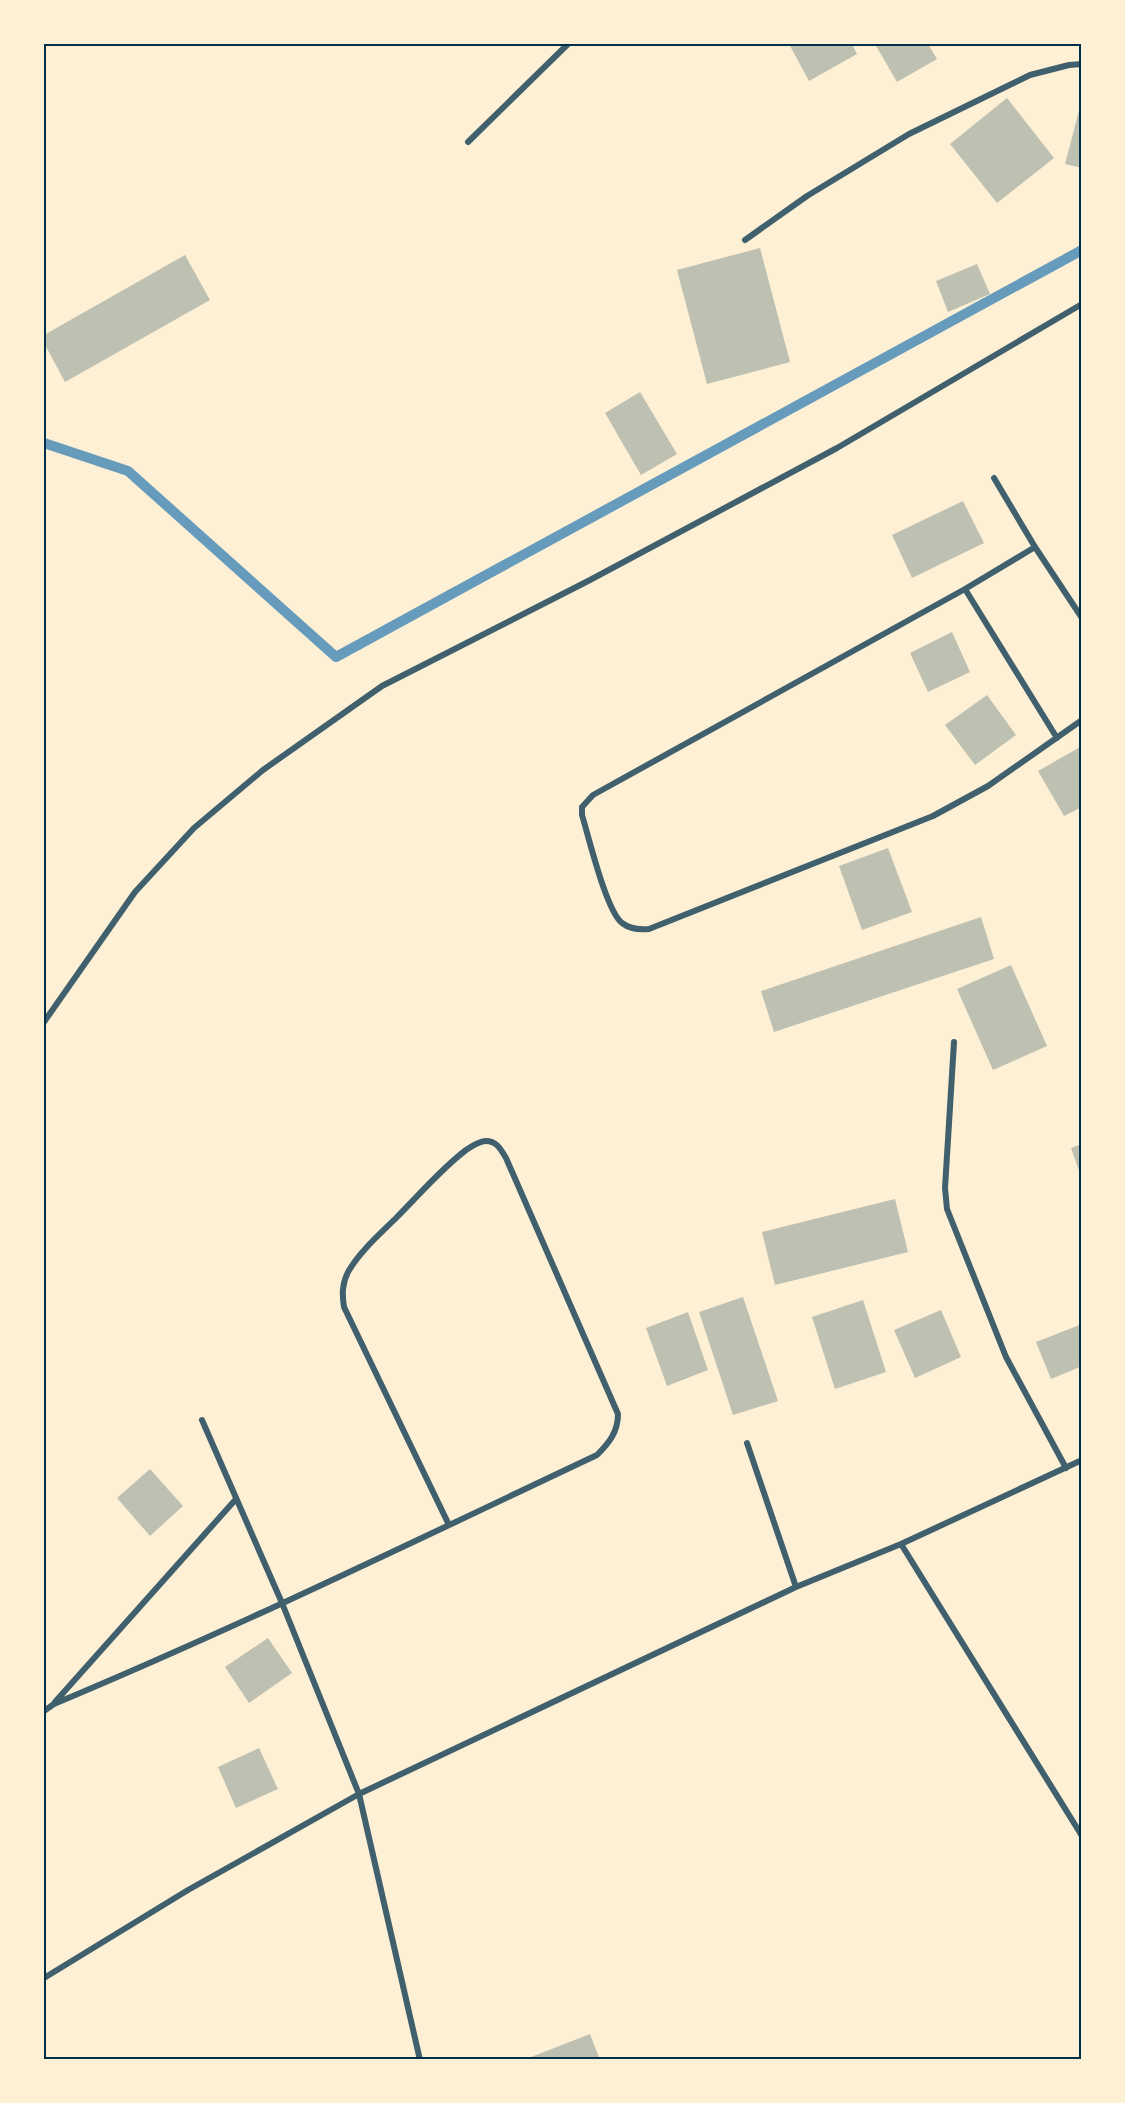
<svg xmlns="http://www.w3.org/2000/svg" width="1125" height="2103" viewBox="0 0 1125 2103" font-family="'Varela Round',sans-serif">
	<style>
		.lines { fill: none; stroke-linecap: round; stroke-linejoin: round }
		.stream { stroke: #669bbc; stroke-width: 10 }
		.building { fill: #bec0b2 }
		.minor { stroke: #3f606c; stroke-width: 6 }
		.neatline { fill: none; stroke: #003049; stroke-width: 2 }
	</style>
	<rect width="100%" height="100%" fill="#fdf0d5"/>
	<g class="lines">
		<!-- stream -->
		<path class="stream" d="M44 443 128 471 336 657 1082 250"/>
	</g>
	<!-- building -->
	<path class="building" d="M789 44H852L857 54 809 81Z
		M875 44H928L937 59 897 82Z
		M1007 98 1054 158 997 203 950 144Z
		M1081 103H1082V168L1065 164Z
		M760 248 790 362 707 384 677 270Z
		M185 255 210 300 65 382 44 343V335Z
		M977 264 990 294 948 312 936 281Z
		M640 392 677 454 641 475 605 413Z
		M963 501 984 543 912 578 892 535Z
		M952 632 970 672 928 692 910 653Z
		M987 695 1016 735 975 765 945 725Z
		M1082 746V807L1064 816 1038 771Z
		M888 848 912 912 862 930 839 866Z
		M981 917 994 959 774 1032 761 991Z
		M1011 965 1047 1046 993 1070 957 989Z
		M1082 1144V1176H1081L1071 1148Z
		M895 1199 908 1252 775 1285 762 1232Z
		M743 1297 778 1401 733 1415 699 1312Z
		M863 1300 886 1372 835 1389 812 1317Z
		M941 1310 961 1357 915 1378 894 1330Z
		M688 1312 708 1370 667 1386 646 1328Z
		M1082 1324V1366L1051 1379 1036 1342Z
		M150 1469 183 1506 150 1536 117 1498Z
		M268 1638 292 1673 249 1703 225 1667Z
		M259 1748 278 1789 236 1808 218 1767Z
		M590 2034 600 2060H526V2059Z"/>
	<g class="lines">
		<!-- minor -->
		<path class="minor" d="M468 142 568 44
			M745 240 807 196 909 134 1030 75 1069 65 1082 64
			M994 478 1035 547
			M965 589 1057 738
			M1082 618 1035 547 965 589 593 795 582 807V815C589 838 606 910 622 923 630 929 639 930 649 929L933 816 988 786 1082 720
			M44 1022 135 892 194 828 263 770 382 686 590 580 837 448 1082 304
			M954 1042 945 1188 947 1209 1006 1357 1066 1468
			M202 1420 282 1603 359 1794 420 2060
			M747 1443 796 1587
			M901 1544 1082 1836
			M55 1702 236 1499
			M44 1711 54 1704C238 1627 417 1540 597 1455 609 1443 618 1432 618 1414L506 1158C501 1150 497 1141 486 1141 479 1141 472 1146 466 1150 441 1169 419 1195 397 1217 380 1234 360 1251 348 1272 342 1284 342 1294 344 1307L449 1525
			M44 1978 188 1890 359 1794 796 1587 901 1544 1082 1460"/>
	</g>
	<!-- border -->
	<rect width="1125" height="2103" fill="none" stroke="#fdf0d5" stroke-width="90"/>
	<rect x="45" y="45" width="1035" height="2013" class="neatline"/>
</svg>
